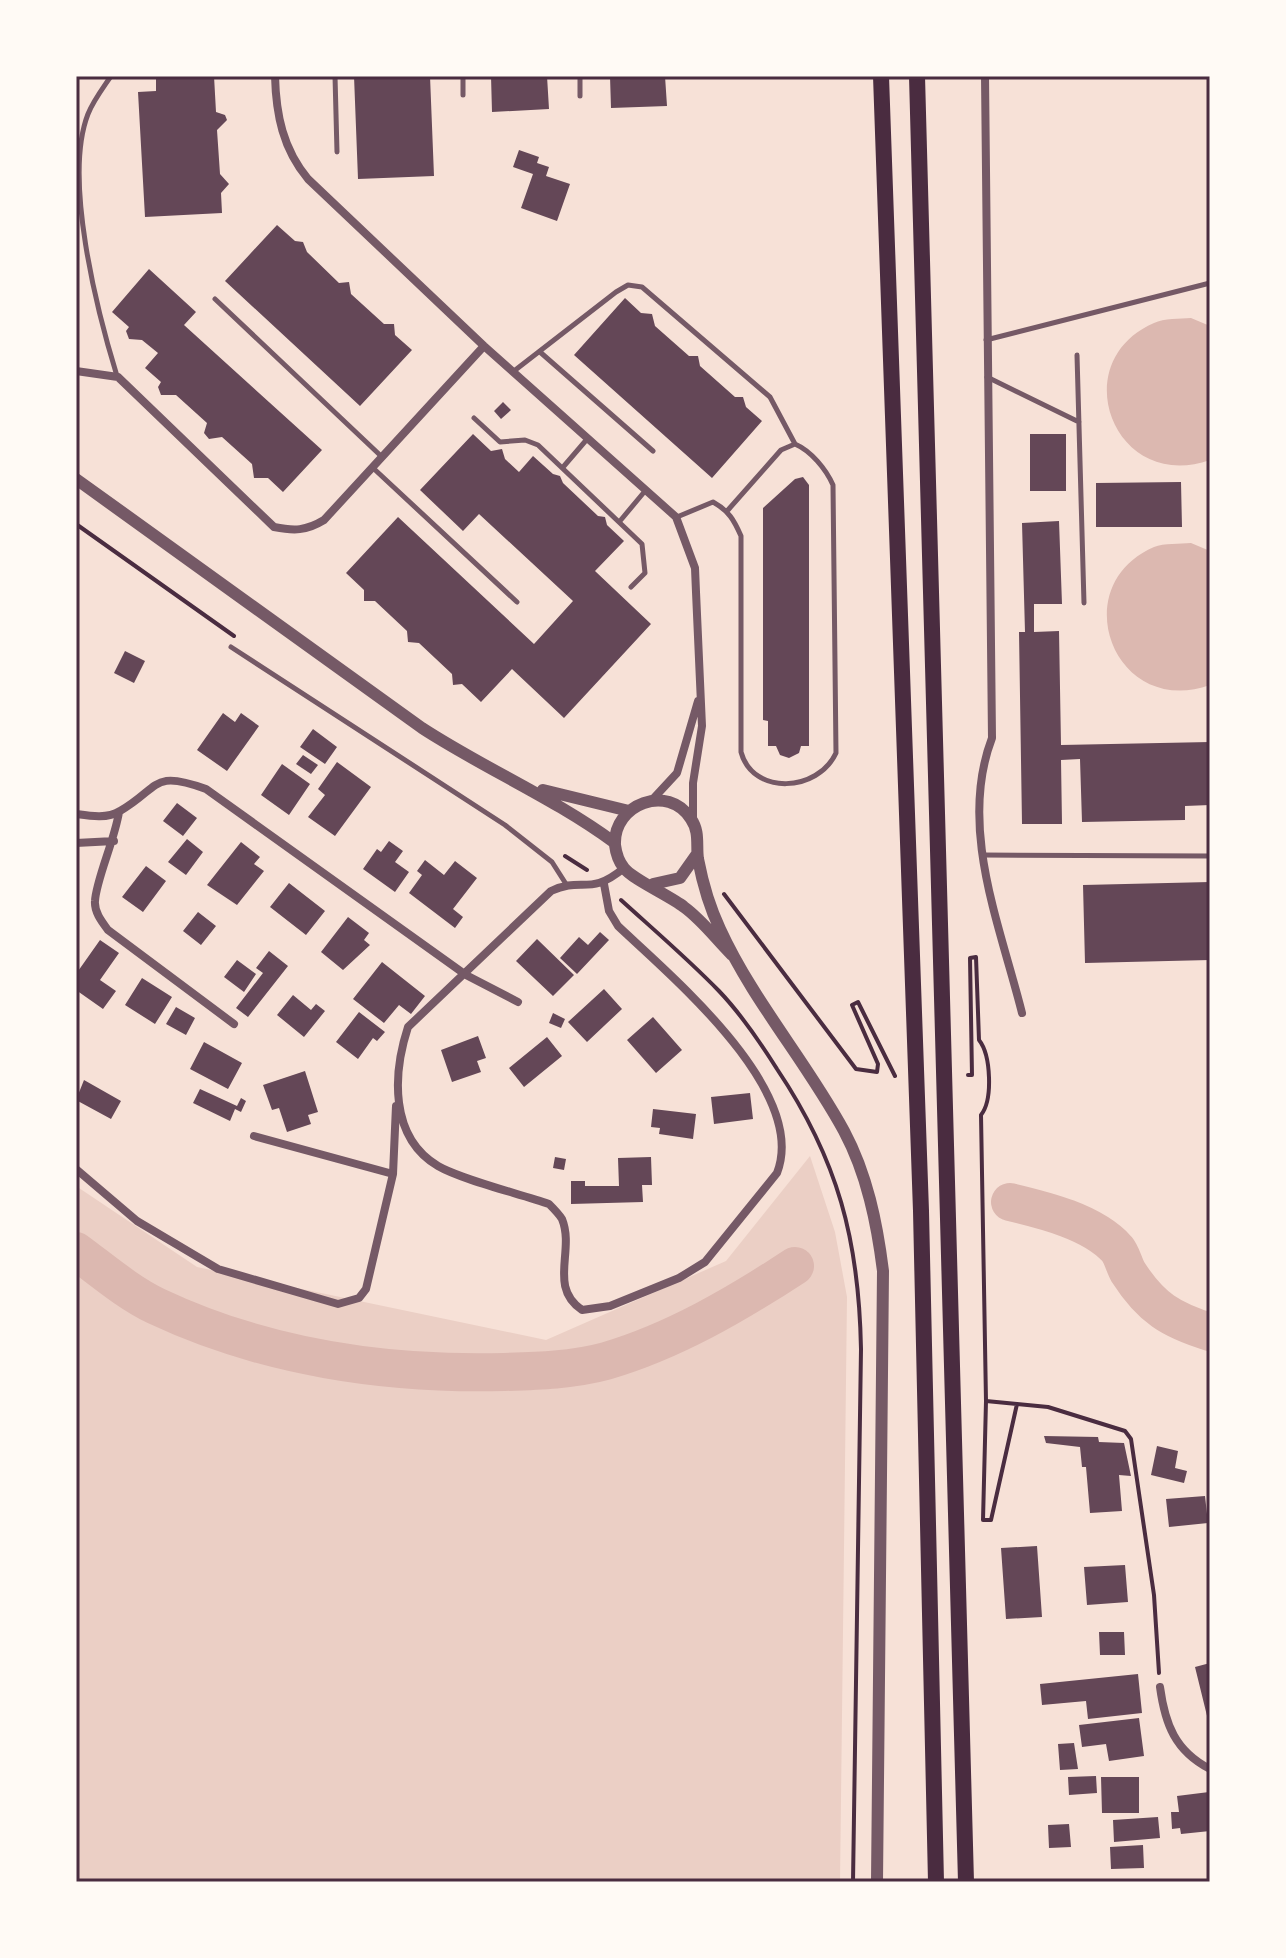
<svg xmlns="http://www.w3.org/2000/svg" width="1286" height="1958" viewBox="0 0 1286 1958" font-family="'Open Sans',sans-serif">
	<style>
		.green { fill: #ebcfc5 }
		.water { fill: #dcb8b0 }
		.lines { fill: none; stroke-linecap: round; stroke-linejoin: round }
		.river { stroke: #dcb8b0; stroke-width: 38 }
		.building { fill: #644757 }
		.path { stroke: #4a2c40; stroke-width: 4 }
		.service { stroke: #755966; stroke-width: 5 }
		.minor { stroke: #755966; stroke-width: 8 }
		.tertiary { stroke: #755966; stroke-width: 12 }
		.trunk { stroke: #4a2c40; stroke-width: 16 }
		.neatline { fill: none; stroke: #4a2c40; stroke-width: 3 }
	</style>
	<rect width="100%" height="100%" fill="#f7e1d7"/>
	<!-- green -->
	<path class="green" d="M810 1156 835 1232 847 1297 840 1882H76V1186L197 1267 546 1340 726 1261Z"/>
	<!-- water -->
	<path class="water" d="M1191 318 1210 326V460C1114 494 1064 362 1154 323 1164 318 1180 319 1191 318Z
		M1191 543 1210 551V685C1114 719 1064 586 1154 547 1164 543 1180 544 1191 543Z"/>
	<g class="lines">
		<!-- river -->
		<path class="river" d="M1010 1202C1044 1210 1093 1222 1117 1249 1122 1255 1124 1265 1128 1272 1151 1308 1171 1320 1210 1332
			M76 1251C102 1270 127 1292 156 1306 264 1357 386 1375 504 1372 538 1371 573 1370 606 1361 674 1341 737 1304 795 1266"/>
	</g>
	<!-- building -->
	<path class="building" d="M156 76H214L216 112 225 115 227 120 217 130 220 174 229 184 221 193 222 213 145 217 138 92 156 91Z
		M354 76H430L434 176 358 179Z
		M491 76H547L549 109 492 112Z
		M610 76H665L667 106 611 108Z
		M519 150 539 157 537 163 549 167 546 176 570 184 557 221 521 208 533 174 513 167Z
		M277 225 295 241 303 242 307 252 339 283 349 282 351 294 384 324H394L395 335 412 350 360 406 225 281Z
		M149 269 196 312 184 325 322 450 283 492 268 478H254L252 464 222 437 209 439 204 433 207 423 176 395H161L158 387 161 382 145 368 158 353 142 340 129 339 126 331 129 327 112 312Z
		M625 298 641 313 652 314 655 326 689 356H698L700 366 735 397H743L746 407 762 421 712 478 574 355Z
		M503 402 511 410 501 419 494 411Z
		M473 434 491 451 502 449 505 459 519 472 533 456 553 474 560 476 563 483 598 516 605 517 607 525 624 541 595 571 651 624 564 718 512 669 481 702 462 684 453 685 452 674 419 643 408 642 407 631 375 601H364V590L346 573 398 517 534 644 573 601 479 514 463 531 420 490Z
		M1030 434H1066V491H1030Z
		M803 477 809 485V746H801L799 753 789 758 780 755 776 746H768V721L763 720V508L795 479Z
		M1181 482 1182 527H1096V483Z
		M1059 521 1062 604H1034V632L1059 631 1061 745 1210 742V805L1185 806V820L1082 822 1080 759 1061 760 1062 824H1022L1019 632H1025L1022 523Z
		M125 651 145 661 134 683 114 673Z
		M223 713 235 722 241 713 259 726 227 771 197 750Z
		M313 729 337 747 325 764 300 747Z
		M303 755 318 765 311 774 296 764Z
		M337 762 371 787 335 836 308 817 325 795 318 789Z
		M282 764 310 784 289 815 261 795Z
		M177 803 197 818 183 836 163 821Z
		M187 839 203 852 186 875 168 862Z
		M389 841 403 851 395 862 409 872 395 892 363 869 377 849 381 852Z
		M241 842 260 857 254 864 264 871 237 905 207 885Z
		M425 860 444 875 455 861 477 878 453 909 463 917 455 928 409 893 422 875 417 871Z
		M146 866 166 881 143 912 122 897Z
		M1210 882V960L1085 963 1083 885Z
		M289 883 325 911 306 935 270 907Z
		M198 912 216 926 201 945 183 931Z
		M348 917 369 933 364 940 370 945 343 970 321 952Z
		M600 932 609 940 577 974 560 958 579 937 588 945Z
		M537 939 574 975 553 996 516 961Z
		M100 940 119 953 100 980 116 991 103 1009 76 990V974Z
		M269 951 288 966 248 1017 236 1008 263 973 256 968Z
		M237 960 256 974 244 992 224 977Z
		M382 962 425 996 411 1014 399 1005 384 1023 353 999Z
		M142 978 172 997 155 1024 125 1005Z
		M604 989 622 1009 587 1042 568 1022Z
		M293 995 311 1010 316 1004 325 1011 304 1037 277 1015Z
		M176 1007 195 1018 186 1035 166 1024Z
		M359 1012 385 1032 377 1041 373 1038 358 1059 336 1042Z
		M553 1013 565 1019 561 1028 549 1023Z
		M653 1017 682 1050 656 1073 627 1040Z
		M478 1036 486 1058 477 1061 481 1072 452 1082 441 1050Z
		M547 1037 562 1056 524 1087 509 1068Z
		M204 1042 242 1063 228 1089 190 1069Z
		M305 1071 318 1112 308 1115 311 1124 287 1132 279 1108 272 1110 263 1085Z
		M84 1080 121 1101 111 1119 76 1100Z
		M200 1089 237 1106 241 1098 246 1101 241 1112 235 1109 230 1121 193 1103Z
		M750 1093 753 1119 714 1124 711 1097Z
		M653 1109 696 1114 693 1139 659 1134 660 1128 651 1127Z
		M555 1157 566 1159 564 1170 553 1168Z
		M651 1157 652 1185H642L643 1202 571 1204V1181H585V1186H619L618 1158Z
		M1044 1436 1098 1437 1099 1442 1124 1443 1131 1476 1119 1475 1122 1511 1090 1513 1086 1467H1082L1080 1447 1046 1443Z
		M1157 1446 1178 1451 1175 1468 1187 1471 1184 1483 1151 1475Z
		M1205 1496 1208 1523 1169 1527 1166 1499Z
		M1037 1546 1042 1617 1006 1619 1001 1548Z
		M1125 1565 1128 1602 1087 1605 1084 1567Z
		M1099 1632H1124L1125 1655H1100Z
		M1210 1663V1724H1209L1195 1667Z
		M1138 1674 1142 1713 1088 1719 1086 1701 1042 1705 1040 1684Z
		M1139 1718 1144 1756 1109 1761 1106 1744 1082 1747 1079 1725Z
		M1074 1743 1078 1769 1060 1770 1058 1744Z
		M1096 1776 1097 1793 1069 1795 1068 1777Z
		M1101 1777H1139V1813H1102Z
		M1209 1792 1210 1831 1181 1834 1180 1828 1172 1829 1171 1812H1179L1177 1796Z
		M1158 1817 1160 1838 1114 1842 1113 1820Z
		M1069 1824 1071 1847 1049 1848 1048 1825Z
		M1143 1845 1144 1868 1111 1869 1110 1847Z"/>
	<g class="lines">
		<!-- path -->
		<path class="path" d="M76 524 234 636
			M565 856 587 870
			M724 894 856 1069 877 1072 878 1064 852 1005 858 1002 895 1076
			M621 900C654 930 688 959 719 991 741 1014 760 1042 777 1069 838 1160 859 1240 861 1349L853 1882
			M968 1075H972L970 958 976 957 979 1040C991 1055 993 1100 981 1115L986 1401 983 1520H991L1017 1404 1048 1407 1125 1431 1131 1439 1154 1595 1159 1673
			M986 1401 1017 1404"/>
		<!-- service -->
		<path class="service" d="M111 76C103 88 93 101 88 114 63 178 97 311 117 376
			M335 76 337 152
			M463 76V95
			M580 76V96
			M215 299 381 456
			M986 340 1210 283
			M540 352 653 451
			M1077 355 1084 603
			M514 371 616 292 628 285 642 287 770 397 795 444
			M987 377 1079 422
			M474 418 500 442 525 440 538 445 642 544 645 573 631 587
			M564 466 588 438
			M372 467 517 602
			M677 517 713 502C729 511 734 520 741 536V752C753 796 818 792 836 753L833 485C826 469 811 451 795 444L781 450 728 510
			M620 521 645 491
			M231 647 505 825 552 862 566 884
			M983 855 1210 856"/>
		<!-- minor -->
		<path class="minor" d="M275 76C276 115 283 149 308 179L484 346 676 517 695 568 696 592 702 726 693 783V821
			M985 76 992 738C958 827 1000 925 1022 1013
			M76 371 118 377 274 527C294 531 306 531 324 520L484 346
			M652 800 677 773 698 701
			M119 812C115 839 96 880 95 901 94 912 102 922 108 930L234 1024
			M76 814C90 816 107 819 120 811 160 788 151 769 206 789L466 975 518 1002
			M76 843 114 841
			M604 884 609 911 618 926C671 976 809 1091 777 1173L705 1262 679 1278 610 1306 582 1310C548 1287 575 1251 562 1219 559 1214 553 1208 549 1204 521 1194 462 1180 438 1166 389 1137 393 1073 408 1027L551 891C583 876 589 897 624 868
			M254 1136 393 1174
			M76 1169 137 1221 218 1269 338 1304 359 1298 366 1289 393 1174 396 1106
			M1160 1687C1165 1724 1175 1751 1210 1769"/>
		<!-- tertiary -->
		<path class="tertiary" d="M76 479 422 728C485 769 554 798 615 843
			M543 790 629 811
			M653 884 680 878 697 854
			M732 955C716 939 702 920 684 907 670 896 632 879 624 868 619 862 616 853 615 845 613 804 668 783 691 819 700 832 696 845 698 859 703 885 709 906 720 929 753 1001 806 1061 844 1131 867 1174 877 1223 883 1271L877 1882"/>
		<!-- trunk -->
		<path class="trunk" d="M881 76 921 1211 936 1882
			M917 76 966 1882"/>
	</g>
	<!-- border -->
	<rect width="1286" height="1958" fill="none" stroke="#fffaf5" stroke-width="156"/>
	<rect x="78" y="78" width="1130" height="1802" class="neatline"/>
</svg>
